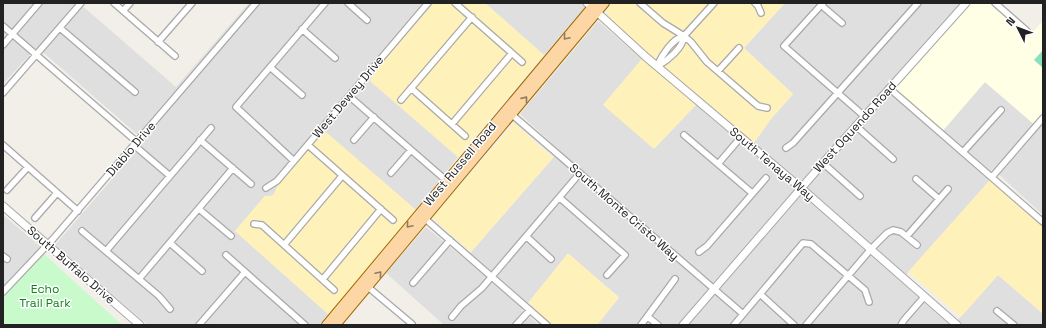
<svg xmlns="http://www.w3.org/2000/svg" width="1046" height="328" viewBox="0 0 1046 328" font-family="'Space Grotesk',sans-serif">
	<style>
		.residential { fill: #e0dfdf }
		.education { fill: #ffffe5 }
		.sand { fill: #fff1ba }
		.park { fill: #c8facc }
		.pitch { fill: #88e0be }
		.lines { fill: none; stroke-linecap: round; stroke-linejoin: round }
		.minor-casing { stroke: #a9a9a9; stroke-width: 8 }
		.tertiary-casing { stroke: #a9a9a9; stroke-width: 9 }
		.primary-casing { stroke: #a06b00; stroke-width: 10 }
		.minor { stroke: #fff; stroke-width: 5.5 }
		.tertiary { stroke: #fff; stroke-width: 7 }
		.primary { stroke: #fcd6a4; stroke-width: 8 }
		.oneway { stroke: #8f7c63 }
		.labels { text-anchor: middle; stroke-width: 3; stroke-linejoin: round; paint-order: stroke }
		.street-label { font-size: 12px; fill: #222; stroke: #fff }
		.park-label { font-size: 12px; fill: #0c8416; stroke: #fff }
	</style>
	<rect width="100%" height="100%" fill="#f2efe9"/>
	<!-- residential -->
	<path class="residential" d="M3 3H79L176 87 249 3H434L379 66 370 81 458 157 416 210 326 133 274 194 271 196H265L235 231 328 314 319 325H148L55 245 145 141 37 47 3 84Z
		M485 3H591L544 55Z
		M785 3H966L985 82 1036 126 1043 118V215L993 169 986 177 990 180 904 277 955 323 998 275 1043 314V325H597L619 297 568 254 522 310 539 325H444L386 273 426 227 465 259 553 158 559 150 520 114 598 21 642 59 603 105 699 102 771 119 793 94 744 48Z
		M3 215 41 247 3 287Z"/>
	<!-- education -->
	<path class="education" d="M966 3H993L1028 37 1043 21V118L1036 126 985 82 941 133 889 88Z"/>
	<!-- sand -->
	<path class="sand" d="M434 3H485L544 55 458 157 370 81 379 66Z
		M608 3H785L744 48 793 94 771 119 752 146 699 102 654 149 603 105 647 53 617 27 607 13Z
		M514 123 553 158 471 252 432 218Z
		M326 132 416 210 406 226 355 288 328 314 235 231 265 196H271L274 194 279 182 311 145Z
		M990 180 1043 226V311L1041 312 998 275 961 317 908 272Z
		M568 253 619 298 597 325H551L539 315 529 302Z"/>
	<!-- park -->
	<path class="park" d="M44 254 122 325H3V298Z"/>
	<!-- pitch -->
	<path class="pitch" d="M1043 50V68L1034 60Z"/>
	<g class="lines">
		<defs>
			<path id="minor" d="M114 3 175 56
				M348 3 367 20
				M455 3 522 62
				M640 3 663 23 684 36 691 42 707 62 758 106 767 108
				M755 3 758 6 761 13
				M823 3 784 46 864 116
				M995 3 1027 31
				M821 5 842 23
				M123 11 130 3
				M3 26 137 142
				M60 28 135 92
				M302 29 335 58
				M158 42 192 3
				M3 45 39 3
				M657 66C662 55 672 39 684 36L714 3
				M658 66C668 60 683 48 684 36
				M270 67 302 95
				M718 71 739 48
				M411 88 465 136
				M889 88 1043 222
				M3 93 81 3
				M349 96 448 182
				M401 100 472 17
				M509 112 743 314
				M452 124 512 53
				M856 126 893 159
				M684 135 752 193
				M200 140 251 184
				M354 140 374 117
				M3 145 78 211
				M308 145 393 220
				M135 146 170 176
				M786 148 793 143 918 3
				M963 152 1001 110
				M294 161 236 107 325 3
				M823 163 860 196
				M718 164 741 137
				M391 173 411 150
				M992 177 1043 118
				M916 179 939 199
				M266 188 277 181 428 3
				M7 190 28 167
				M560 198 625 255 607 275
				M199 209 231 236
				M422 216 547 325
				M35 218 57 193
				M254 224 262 225 334 290
				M82 231 159 296 170 309
				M907 236 948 189
				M527 237 551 259
				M170 243 202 271
				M284 245 342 176
				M106 251 211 128
				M699 252 707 246 766 178
				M226 255 305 325
				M3 256 7 259
				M139 279 233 168
				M323 279 381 209
				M413 283 450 240
				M368 287 412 324
				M3 292 53 239 256 3
				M760 294 794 325
				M997 311 1014 325
				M452 317 461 306 482 288 580 173
				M648 317 658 325
				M199 325 245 272
				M516 325 530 310
				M641 325 675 279
				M734 325 803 243 811 244 865 290 869 302
				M806 325 871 249 887 233 893 230 901 232 917 245
				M901 325 904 320 924 297"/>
			<path id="tertiary" d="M587 3 646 57 801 188 957 325
				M3 206 140 325
				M683 325 823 163 966 3"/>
			<path id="primary" d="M326 325 595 3
				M336 325 605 3"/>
		</defs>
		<!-- minor casing -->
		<use href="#minor" class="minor-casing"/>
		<!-- tertiary casing -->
		<use href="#tertiary" class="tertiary-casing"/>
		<!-- primary casing -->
		<use href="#primary" class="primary-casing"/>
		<!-- minor -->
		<use href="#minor" class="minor"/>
		<!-- tertiary -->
		<use href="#tertiary" class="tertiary"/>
		<!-- primary -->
		<use href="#primary" class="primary"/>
	</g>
	<!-- one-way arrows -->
	<defs><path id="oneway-chevron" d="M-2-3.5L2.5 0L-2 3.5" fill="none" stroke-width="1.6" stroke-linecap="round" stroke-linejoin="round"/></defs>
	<g class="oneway">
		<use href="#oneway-chevron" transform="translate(566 37) rotate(130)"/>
		<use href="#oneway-chevron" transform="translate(525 99) rotate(-51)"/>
		<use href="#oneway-chevron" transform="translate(409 225) rotate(130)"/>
		<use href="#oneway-chevron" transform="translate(379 274) rotate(-50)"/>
	</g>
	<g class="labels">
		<!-- street labels -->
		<g class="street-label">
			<text transform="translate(348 97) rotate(-50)" y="4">West Dewey Drive</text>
			<text transform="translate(855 127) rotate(-48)" y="4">West Oquendo Road</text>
			<text transform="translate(131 149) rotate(-49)" y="4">Diablo Drive</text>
			<text transform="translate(460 164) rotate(-50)" y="4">West Russell Road</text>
			<text transform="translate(772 164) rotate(40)" y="4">South Tenaya Way</text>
			<text transform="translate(624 212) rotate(41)" y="4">South Monte Cristo Way</text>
			<text transform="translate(71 265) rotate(41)" y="4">South Buffalo Drive</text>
		</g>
		<!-- park labels -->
		<g class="park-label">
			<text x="45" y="293">Echo<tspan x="45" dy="14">Trail Park</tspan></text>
		</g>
	</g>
	<!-- border -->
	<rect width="1046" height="328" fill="none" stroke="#222222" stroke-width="8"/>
	<!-- north arrow -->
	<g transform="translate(1018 28) rotate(312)" stroke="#ffffff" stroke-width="3" paint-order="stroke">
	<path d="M0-3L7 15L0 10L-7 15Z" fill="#222222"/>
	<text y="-6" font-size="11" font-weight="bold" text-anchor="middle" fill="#222222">N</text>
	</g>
</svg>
